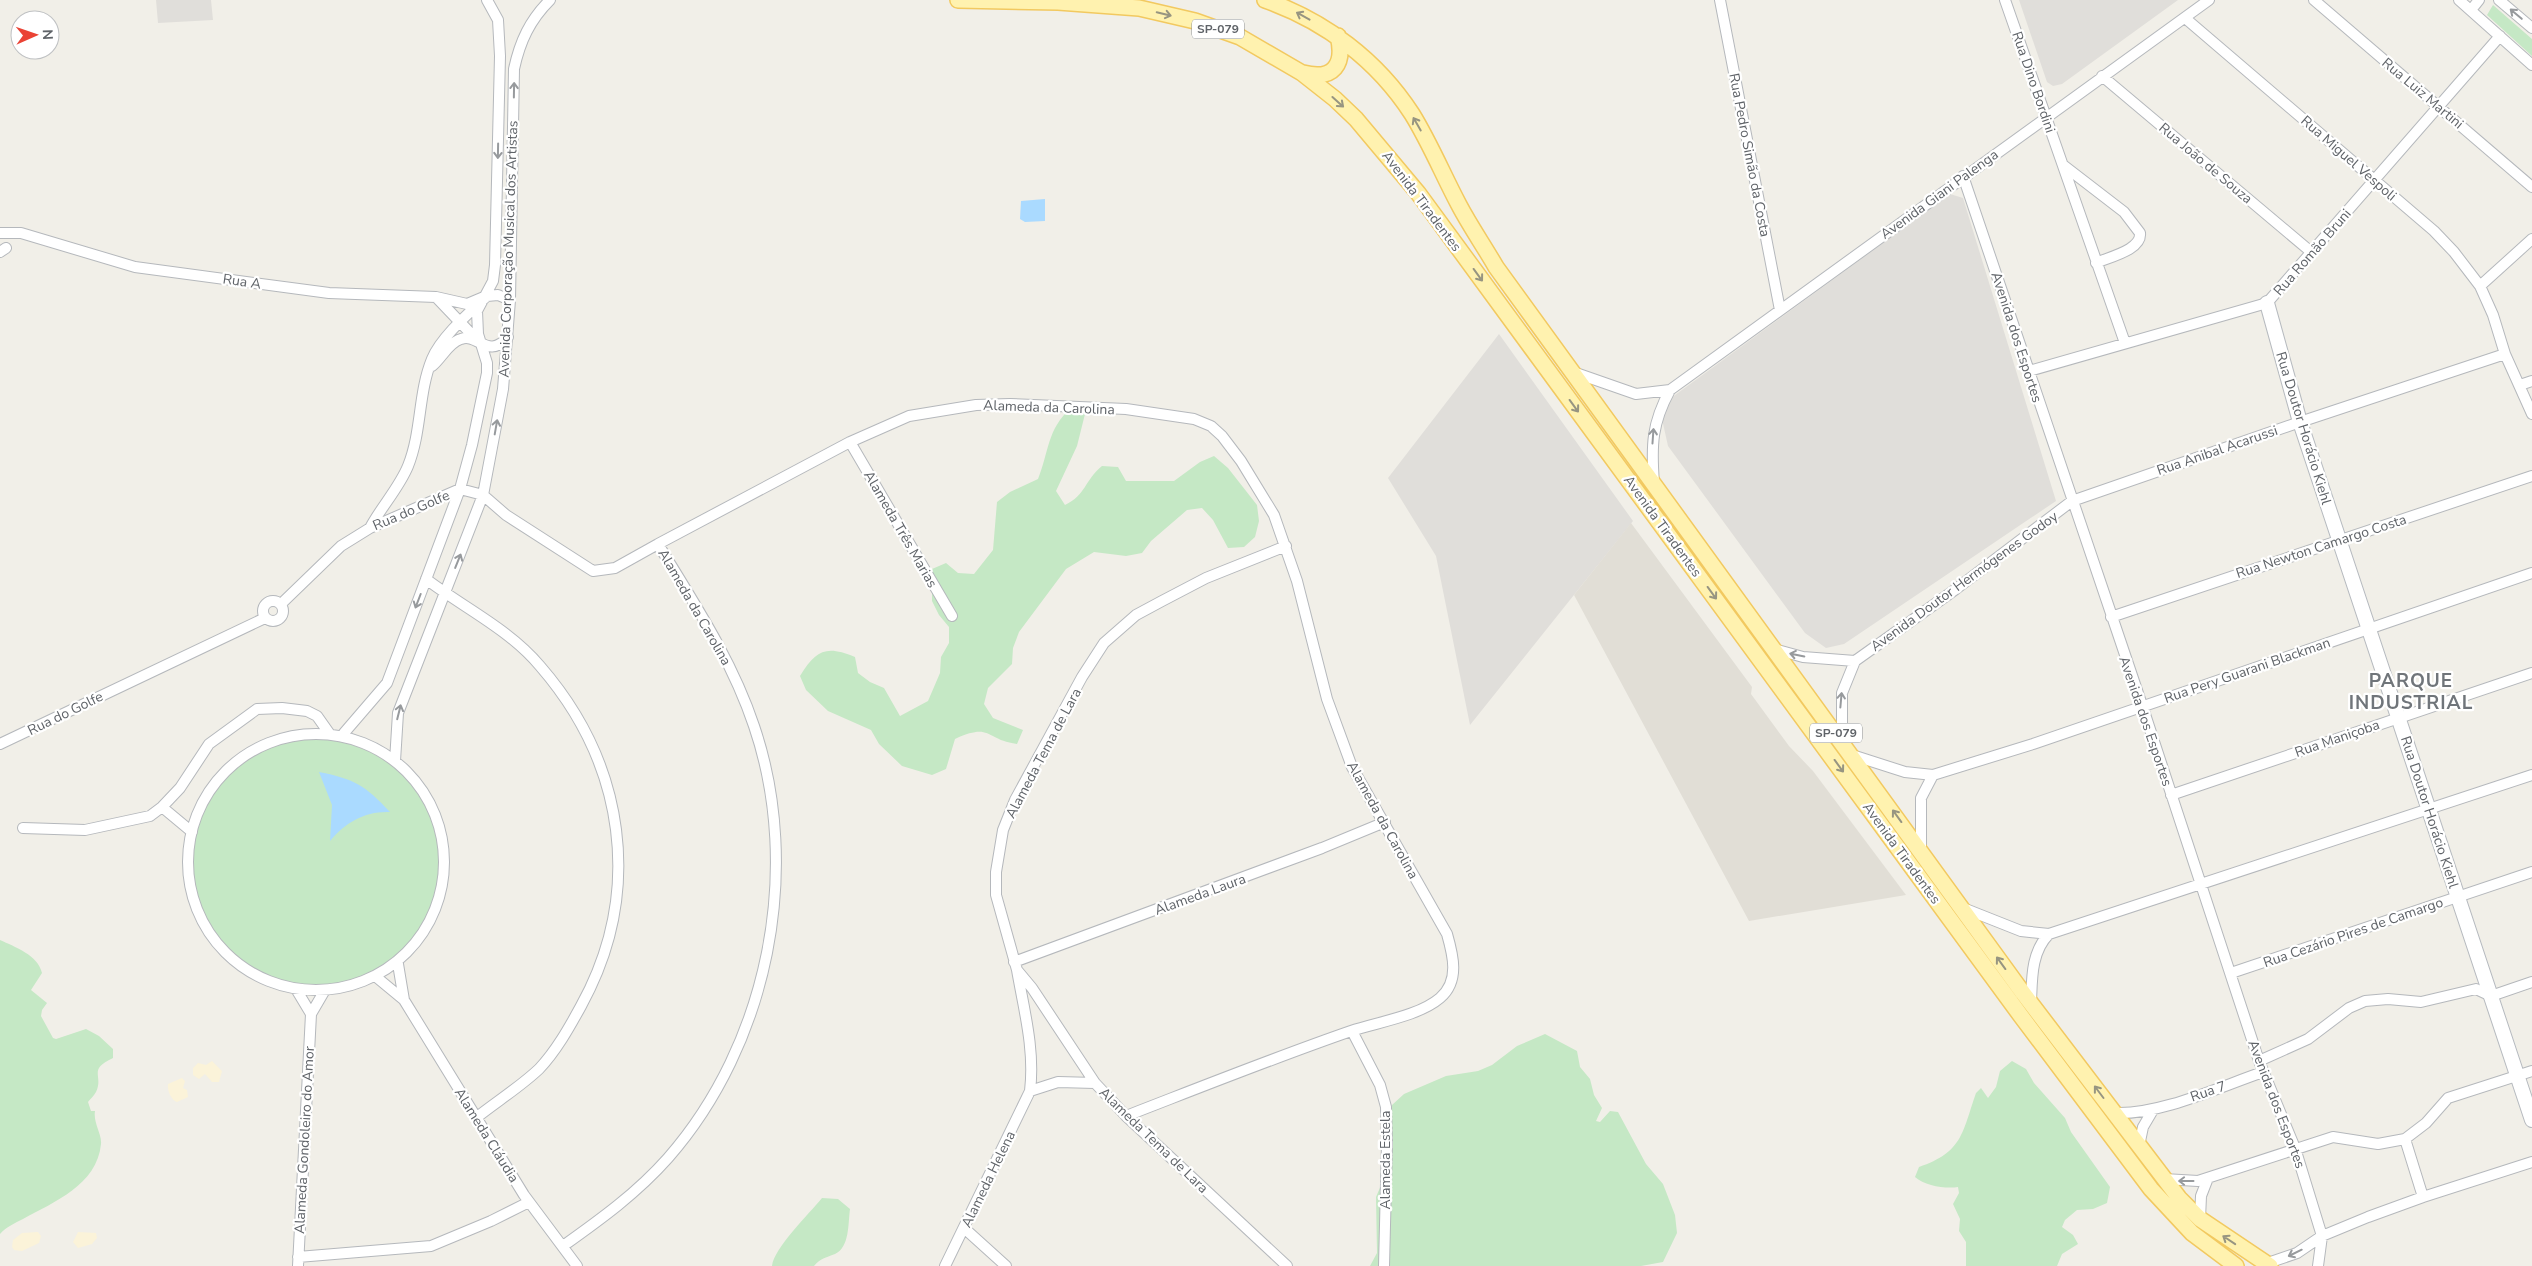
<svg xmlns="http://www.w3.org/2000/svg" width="2532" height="1266" viewBox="0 0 2532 1266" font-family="'Nunito Sans',sans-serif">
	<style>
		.industrial { fill: #e0deda }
		.education { fill: #e1ded6 }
		.green { fill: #c5e8c5 }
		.sand { fill: #fbf3d9 }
		.water { fill: #aadaff }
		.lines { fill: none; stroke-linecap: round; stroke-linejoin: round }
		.street-casing { stroke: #b5b8bc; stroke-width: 12 }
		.secondary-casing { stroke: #b6babf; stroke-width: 16 }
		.primary-casing { stroke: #f2c960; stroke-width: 18 }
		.street { stroke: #fff; stroke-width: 10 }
		.secondary { stroke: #fff; stroke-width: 14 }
		.primary { stroke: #fff2af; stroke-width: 15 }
		.oneway { stroke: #979581 }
		.oneway2 { stroke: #979a9d }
		.labels { text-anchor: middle; stroke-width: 4.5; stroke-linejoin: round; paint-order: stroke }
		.shield { fill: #fff; stroke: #8f9295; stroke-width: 1 }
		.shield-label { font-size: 12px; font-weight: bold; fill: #5f6368 }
		.street-label { font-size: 14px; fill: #5f6368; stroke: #fff }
		.district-label { font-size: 19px; font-weight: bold; letter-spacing: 1px; fill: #70757a; stroke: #fff }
	</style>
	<rect width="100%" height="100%" fill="#f1efe8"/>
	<!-- industrial -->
	<path class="industrial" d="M156 0H211L213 20 158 23Z
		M2019 0H2178L2062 84 2053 86 2047 82Z
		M1950 194 1963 198 2056 501 1844 644 1826 648 1805 633 1668 446 1662 419 1671 398Z
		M1499 334 1633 521 1470 725 1436 556 1388 478Z"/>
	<!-- education -->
	<path class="education" d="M1631 523 1752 687 1751 694 1789 746 1813 771 1906 895 1749 921 1574 595Z"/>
	<!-- green -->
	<path class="green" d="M2493 5 2532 39V56L2487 15Z
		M1071 408 1085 414 1077 446 1056 491 1065 505C1086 495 1084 481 1102 466L1118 467 1126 481H1174L1200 462 1214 456 1228 468 1257 505 1259 521 1255 537 1244 547 1228 548 1213 520 1202 508 1187 510 1151 541 1142 553 1126 556 1094 552 1066 569 1019 632 1013 648 1012 664 988 688 984 704 993 718 1023 730 1017 744C985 740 992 722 955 739L946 769 932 775 902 766 879 744 871 730 828 711 806 690 800 676C816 650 826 645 855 657L858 673 870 682 884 688 900 716 928 701 940 673 941 657 949 643V627L939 615 932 601V569L946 563 958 573 974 574 993 550 997 502 1010 492 1038 479C1049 452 1047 429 1071 408Z
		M191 863a124 124 0 1 1 248 0a124 124 0 1 1-248 0Z
		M0 940C15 947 38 955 42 973L31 990 47 1003 42 1010 41 1016 53 1038 56 1039 86 1029 99 1036 113 1049V1058C87 1070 104 1075 96 1092 94 1096 90 1099 88 1102L91 1111H95C93 1123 102 1134 101 1144 97 1185 54 1202 23 1219 15 1223 6 1227 0 1234Z
		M1545 1034 1577 1051 1580 1067 1590 1079 1594 1095 1602 1108 1596 1121 1600 1122 1610 1111 1618 1112 1646 1164 1663 1184 1675 1215 1677 1233 1663 1262 1641 1266H1370L1377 1253 1376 1197 1388 1169 1389 1121 1392 1105 1404 1094 1446 1076 1478 1071 1492 1065 1517 1046Z
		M2012 1061 2026 1069 2034 1083 2065 1118 2071 1132 2110 1187 2107 1203 2093 1209 2077 1210 2065 1220 2062 1227 2073 1235 2078 1244 2062 1254 2057 1266H1966V1242L1959 1231 1960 1219 1953 1204 1959 1193 1958 1187C1946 1189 1925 1186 1915 1177L1919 1167C1963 1152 1962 1133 1976 1093L1981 1088 1988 1098 1996 1087 2000 1071Z
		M822 1198 838 1199 850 1209C848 1223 850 1247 835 1254 825 1258 821 1258 814 1266H772C774 1248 809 1214 822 1198Z"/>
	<!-- sand -->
	<path class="sand" d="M212 1061 222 1071 219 1082H212L205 1074 199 1079 193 1075V1068L198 1063 206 1065Z
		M182 1078 185 1081 183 1088 187 1090 188 1097 177 1102C171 1100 167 1090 168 1084Z
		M38 1232 41 1236 39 1243 22 1251 14 1250 12 1247 13 1240 22 1233Z
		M78 1232 96 1233 97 1238 92 1244 78 1248 73 1242Z"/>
	<!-- water -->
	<path class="water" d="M1045 199V221L1025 222 1020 219 1021 201Z
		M319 772C354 779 365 785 390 812 365 811 346 822 330 841L332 805Z"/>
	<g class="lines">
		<defs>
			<path id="street" d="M1720 0 1780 310
				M2005 0 2125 343
				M2314 0 2532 187
				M2459 0 2532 65
				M2499 0 2532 28
				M2471 10 2479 0
				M2185 18 2434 231 2454 252 2480 286 2493 315 2505 354 2532 414
				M2102 76 2310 251
				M2063 165 2124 212 2140 233C2142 250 2109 257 2096 263
				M1963 176 2142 705 2259 1061 2295 1148 2322 1236 2318 1266
				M0 233H21L135 267 329 293 436 297 467 304 486 296
				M0 252 6 248
				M2480 286 2532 239
				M436 297 477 340
				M432 366C441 359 449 342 461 339 478 333 488 360 508 337
				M2029 371 2267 303 2500 36
				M1573 372 1636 394 1670 390 2209 0
				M2520 385 2532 381
				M850 442 952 616
				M1654 483C1651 445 1652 423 1670 390
				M370 528C381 507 399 488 408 466 422 431 418 393 432 359 441 337 470 312 487 296L498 295 510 300
				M1286 546 1206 578 1162 601 1136 615 1104 643 1082 677 1015 800 1003 830 996 872V895L1017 970 1032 988 1095 1083 1126 1116 1287 1266
				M426 579C464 608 509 629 540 666 625 764 644 891 581 1006 569 1028 556 1051 539 1069 520 1087 496 1102 476 1118
				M263 611a10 10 0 1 1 20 0a10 10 0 1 1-20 0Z
				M281 604 341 546 370 528 460 489 483 495 506 515 593 571 615 568 658 544
				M2111 617 2532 476
				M1774 649 1803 657 1855 661
				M344 733 387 683 460 489 472 445 487 373V363L478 334 477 311 493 281 495 265 500 56 498 20 487 0
				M188 862a128 128 0 1 1 256 0a128 128 0 1 1-256 0Z
				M1842 742V693L1855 661 1956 589 2072 501 2300 422 2505 354
				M0 744 265 618
				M1852 755 1905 772 1933 775 2033 744 2532 573
				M395 761 398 713 483 495 503 389 510 300 514 69C520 41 530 20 550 0
				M2171 795 2532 673
				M162 807 192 832
				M23 828 85 830 150 816 162 807 180 788 209 744 257 709 282 708 307 711 317 716 329 733
				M1921 849V798L1933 775
				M1963 908 2021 931 2049 934 2532 775
				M1014 962 1322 848 1385 822
				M398 964 404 1000
				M2231 973 2532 872
				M375 976 404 1000 524 1195 577 1266
				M296 989 311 1014
				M2031 1002C2032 979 2031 952 2049 934
				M1352 1031 1380 1085 1386 1107 1387 1143 1384 1266
				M2259 1061 2308 1039 2349 1008 2365 1001 2388 999 2421 1002 2476 989 2491 996 2532 982
				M1030 1091 1058 1082 1095 1083
				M2115 1113C2160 1115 2219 1087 2263 1072
				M2405 1139 2423 1197
				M2139 1146 2143 1127 2153 1110
				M2164 1179 2198 1181 2333 1137 2378 1144 2405 1139 2426 1123 2448 1098 2532 1071
				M2200 1219 2201 1196 2208 1178
				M964 1228 1006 1266
				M563 1246C601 1219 637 1193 668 1158 768 1044 803 870 754 726 732 660 694 603 658 544L850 442 909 416 976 405 1010 404 1126 409 1194 419 1211 426 1222 436 1241 461 1274 515 1297 581 1327 699 1352 767 1447 934C1453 955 1460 981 1440 998 1419 1016 1378 1022 1351 1031 1276 1057 1201 1087 1126 1116
				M298 1257 431 1246 491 1221 529 1202
				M2265 1264 2297 1253 2322 1236 2368 1217 2423 1197 2532 1162
				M298 1266 311 1014 325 990
				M945 1266 1030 1091C1035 1050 1024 1010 1017 970"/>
			<path id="secondary" d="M2267 303 2300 422 2532 1120"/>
			<path id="primary" d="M958 0 1058 2 1139 8 1195 21 1240 37 1302 73 1335 99 1356 119 1418 193 2021 1016 2151 1189 2192 1233 2236 1266
				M1265 0C1325 21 1377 60 1412 114 1430 143 1443 175 1459 205 1470 226 1484 246 1496 267L2023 993 2179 1198 2200 1219 2270 1266
				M1303 73C1334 81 1345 64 1338 36"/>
		</defs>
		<!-- street casing -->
		<use href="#street" class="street-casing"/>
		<!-- secondary casing -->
		<use href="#secondary" class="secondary-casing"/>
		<!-- primary casing -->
		<use href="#primary" class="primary-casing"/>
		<!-- street -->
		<use href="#street" class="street"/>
		<!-- secondary -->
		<use href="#secondary" class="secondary"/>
		<!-- primary -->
		<use href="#primary" class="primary"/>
	</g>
	<!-- one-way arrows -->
	<defs><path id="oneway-shaft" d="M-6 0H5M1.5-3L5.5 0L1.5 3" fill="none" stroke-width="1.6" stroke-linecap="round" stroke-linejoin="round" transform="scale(1.25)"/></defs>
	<g class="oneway">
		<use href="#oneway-shaft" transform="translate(1164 14) rotate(14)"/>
		<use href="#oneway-shaft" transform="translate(1303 16) rotate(-151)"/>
		<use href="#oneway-shaft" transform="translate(1338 102) rotate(42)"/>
		<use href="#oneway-shaft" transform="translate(1417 124) rotate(-120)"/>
		<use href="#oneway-shaft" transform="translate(1478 275) rotate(54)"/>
		<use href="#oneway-shaft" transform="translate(1574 406) rotate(54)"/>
		<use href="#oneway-shaft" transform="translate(1712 593) rotate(54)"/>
		<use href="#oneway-shaft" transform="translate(1839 766) rotate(54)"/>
		<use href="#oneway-shaft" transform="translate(1897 816) rotate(-126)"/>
		<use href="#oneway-shaft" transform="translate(2001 963) rotate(-126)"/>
		<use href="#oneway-shaft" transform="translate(2099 1092) rotate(-127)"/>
		<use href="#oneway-shaft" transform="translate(2229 1240) rotate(-146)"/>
	</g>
	<g class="oneway2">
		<use href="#oneway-shaft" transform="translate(2516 14) rotate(-140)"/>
		<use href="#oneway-shaft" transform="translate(514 90) rotate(-89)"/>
		<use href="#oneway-shaft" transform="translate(498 151) rotate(91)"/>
		<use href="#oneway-shaft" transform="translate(496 427) rotate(-80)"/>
		<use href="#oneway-shaft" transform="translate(1653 436) rotate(-86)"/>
		<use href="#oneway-shaft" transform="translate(458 561) rotate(-68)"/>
		<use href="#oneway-shaft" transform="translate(418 601) rotate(111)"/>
		<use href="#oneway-shaft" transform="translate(1797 655) rotate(-168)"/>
		<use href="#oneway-shaft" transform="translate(1841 700) rotate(-85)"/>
		<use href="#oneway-shaft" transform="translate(399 712) rotate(-76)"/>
		<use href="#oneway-shaft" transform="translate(2186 1181) rotate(-180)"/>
		<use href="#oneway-shaft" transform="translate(2295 1253) rotate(154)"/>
	</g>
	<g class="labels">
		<!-- shield labels -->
		<g class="shield">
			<rect x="1192" y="19.5" width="52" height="19" rx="4"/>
			<rect x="1810" y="723.5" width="52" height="19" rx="4"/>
		</g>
		<g class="shield-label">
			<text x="1218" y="33">SP-079</text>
			<text x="1836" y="737">SP-079</text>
		</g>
		<!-- street labels -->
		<g class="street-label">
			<text transform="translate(2034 82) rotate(71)" y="5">Rua Dino Bordini</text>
			<text transform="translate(2423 93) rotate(40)" y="5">Rua Luiz Martini</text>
			<text transform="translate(1750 155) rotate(79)" y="5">Rua Pedro Simão da Costa</text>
			<text transform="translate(2349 158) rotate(41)" y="5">Rua Miguel Vespoli</text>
			<text transform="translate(2206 163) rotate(40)" y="5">Rua João de Souza</text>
			<text transform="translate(1939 194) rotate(-36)" y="5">Avenida Giani Palenga</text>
			<text transform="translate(1422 201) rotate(53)" y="5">Avenida Tiradentes</text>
			<text transform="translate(508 249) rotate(-88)" y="5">Avenida Corporação Musical dos Artistas</text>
			<text transform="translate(2312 252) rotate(-49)" y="5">Rua Romão Bruni</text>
			<text transform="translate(242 281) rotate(8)" y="5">Rua A</text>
			<text transform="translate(2017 337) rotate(72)" y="5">Avenida dos Esportes</text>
			<text transform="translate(1049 407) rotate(2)" y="5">Alameda da Carolina</text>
			<text transform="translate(2304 428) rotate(73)" y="5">Rua Doutor Horácio Kiehl</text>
			<text transform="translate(2217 450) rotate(-19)" y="5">Rua Anibal Acarussi</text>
			<text transform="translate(411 510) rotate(-23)" y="5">Rua do Golfe</text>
			<text transform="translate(1663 526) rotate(54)" y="5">Avenida Tiradentes</text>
			<text transform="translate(901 529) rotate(60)" y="5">Alameda Três Marias</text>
			<text transform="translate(2321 546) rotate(-18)" y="5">Rua Newton Camargo Costa</text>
			<text transform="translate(1964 581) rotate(-36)" y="5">Avenida Doutor Hermógenes Godoy</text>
			<text transform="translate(695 607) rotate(60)" y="5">Alameda da Carolina</text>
			<text transform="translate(2247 670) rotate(-19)" y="5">Rua Pery Guarani Blackman</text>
			<text transform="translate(65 713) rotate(-26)" y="5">Rua do Golfe</text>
			<text transform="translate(2146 721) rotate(71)" y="5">Avenida dos Esportes</text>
			<text transform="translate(2337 738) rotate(-19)" y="5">Rua Maniçoba</text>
			<text transform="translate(1043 753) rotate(-62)" y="5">Alameda Tema de Lara</text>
			<text transform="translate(2430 812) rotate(72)" y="5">Rua Doutor Horácio Kiehl</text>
			<text transform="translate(1383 820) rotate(61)" y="5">Alameda da Carolina</text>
			<text transform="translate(1902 853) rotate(54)" y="5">Avenida Tiradentes</text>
			<text transform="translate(1200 894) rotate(-20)" y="5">Alameda Laura</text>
			<text transform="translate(2353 932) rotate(-19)" y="5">Rua Cezário Pires de Camargo</text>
			<text transform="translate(2208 1091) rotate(-19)" y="5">Rua 7</text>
			<text transform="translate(2277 1104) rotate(69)" y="5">Avenida dos Esportes</text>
			<text transform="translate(487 1135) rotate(58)" y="5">Alameda Cláudia</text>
			<text transform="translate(304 1140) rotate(-87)" y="5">Alameda Gondoleiro do Amor</text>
			<text transform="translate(1154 1140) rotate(44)" y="5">Alameda Tema de Lara</text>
			<text transform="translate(1385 1160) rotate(-90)" y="5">Alameda Estela</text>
			<text transform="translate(988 1179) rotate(-64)" y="5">Alameda Helena</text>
		</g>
		<!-- district labels -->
		<g class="district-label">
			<text x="2411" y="687">PARQUE<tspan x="2411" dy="22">INDUSTRIAL</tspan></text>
		</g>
	</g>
	<!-- north arrow -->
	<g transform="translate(35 35) rotate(88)"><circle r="24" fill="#ffffff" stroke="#bfc1c3"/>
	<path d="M0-4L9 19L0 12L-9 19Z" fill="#ea4335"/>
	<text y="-8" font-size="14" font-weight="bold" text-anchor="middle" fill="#5f6368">N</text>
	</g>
</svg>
